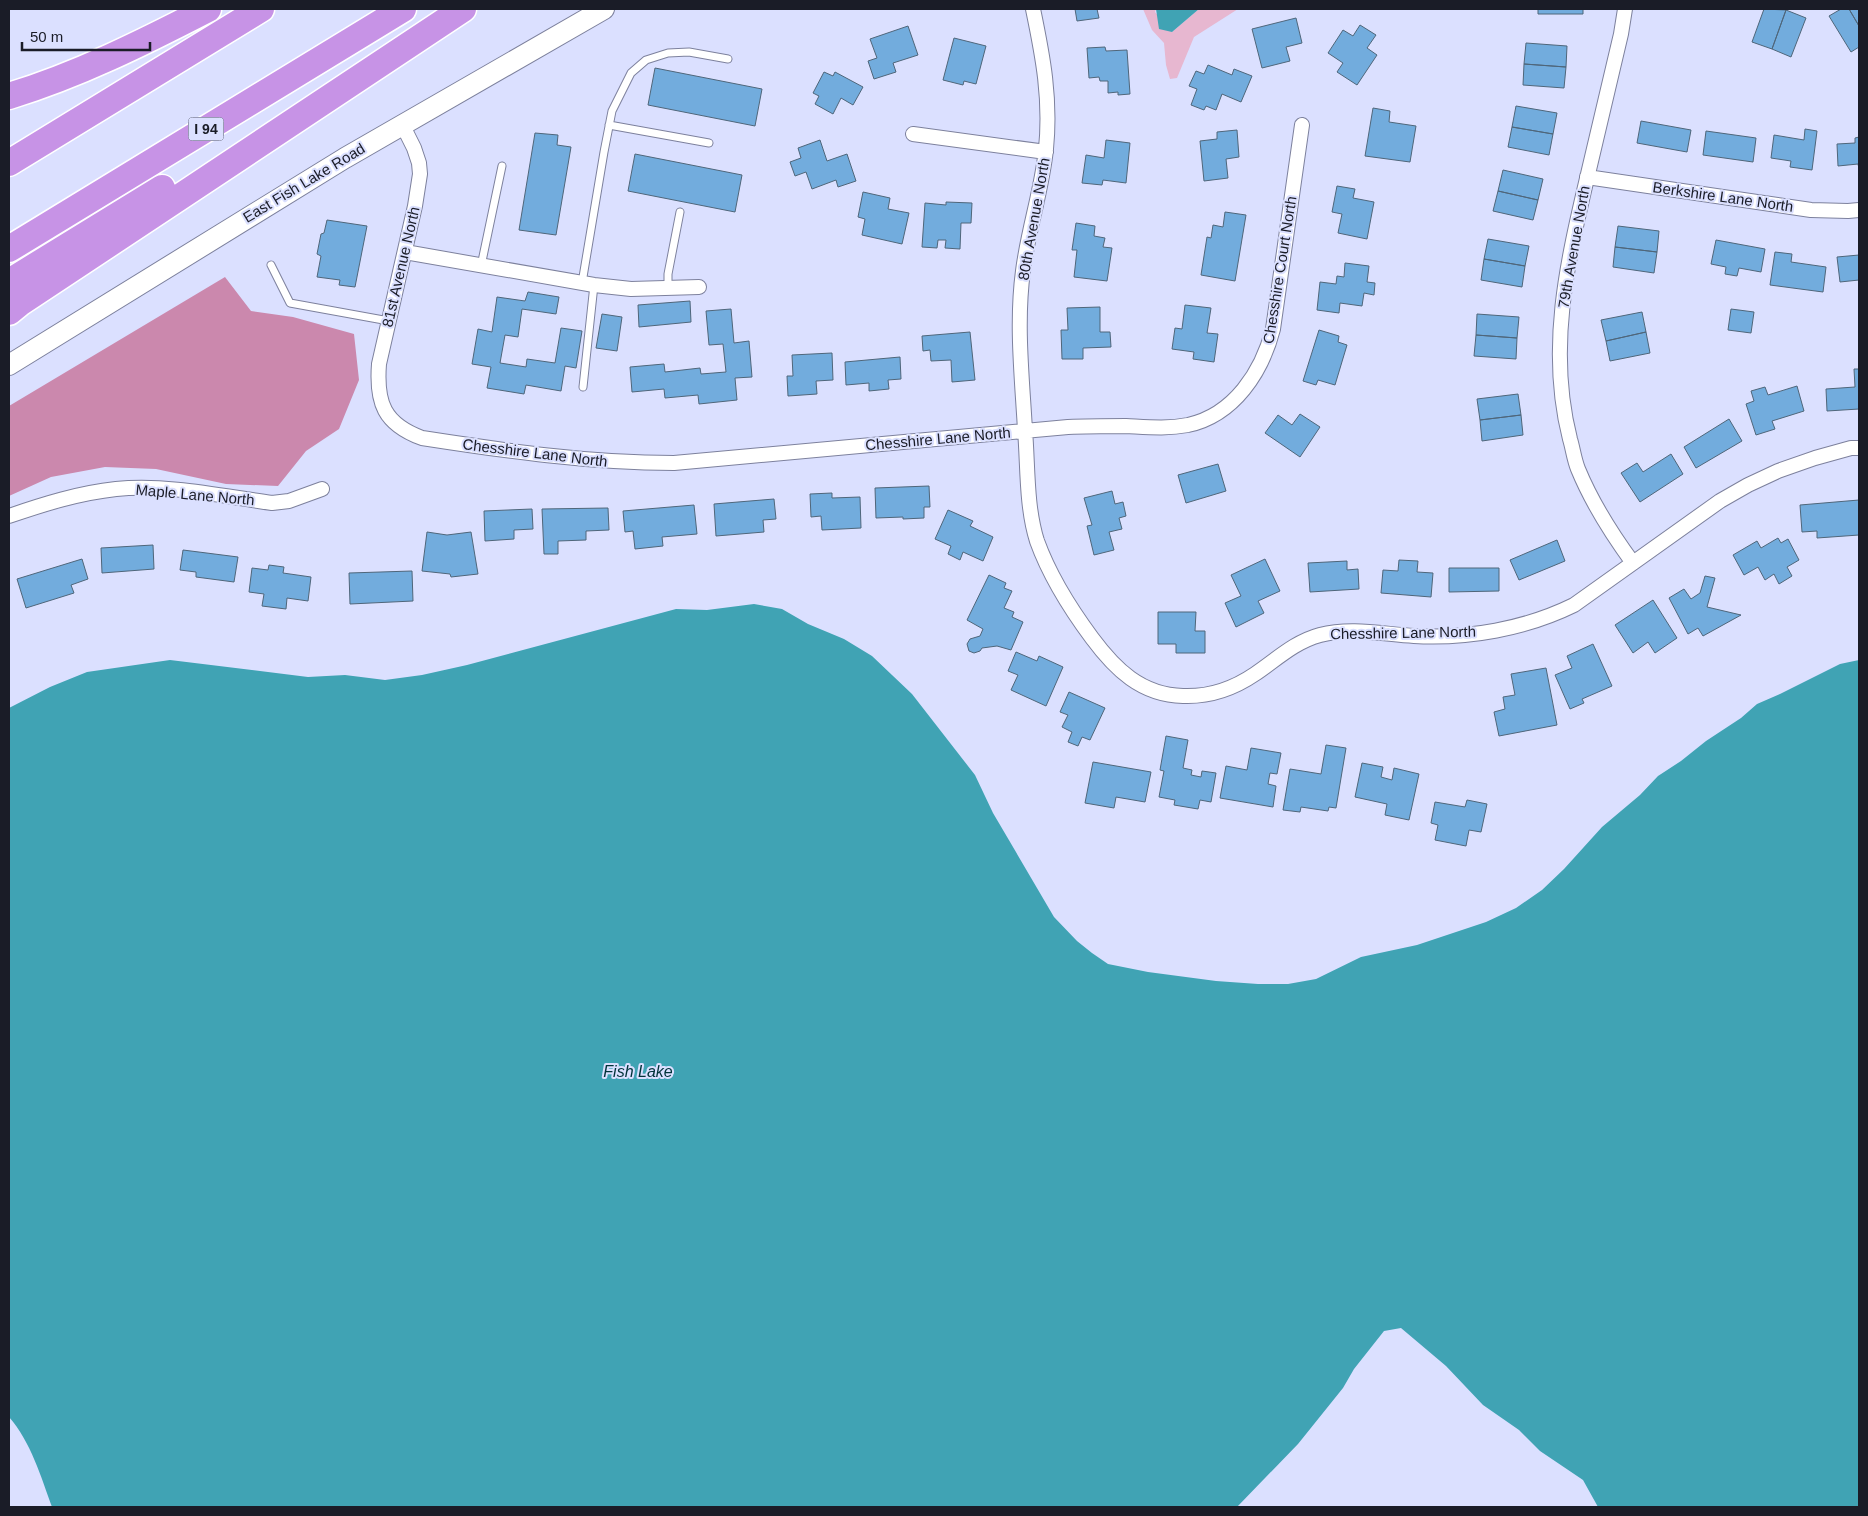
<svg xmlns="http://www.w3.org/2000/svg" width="1868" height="1516" viewBox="0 0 1868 1516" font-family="Arial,sans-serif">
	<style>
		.green { fill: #e7b7d0 }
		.forest { fill: #cb88ad }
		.water { fill: #40a3b4 }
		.building { fill: #72acdd; stroke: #4f667a }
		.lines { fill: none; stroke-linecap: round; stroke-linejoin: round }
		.lane-casing { stroke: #7d819d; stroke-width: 9 }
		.street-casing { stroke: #7d819d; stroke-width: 16 }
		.secondary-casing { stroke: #7d819d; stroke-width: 22 }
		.highway-casing { stroke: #fff; stroke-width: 29 }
		.lane { stroke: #fff; stroke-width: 7 }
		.street { stroke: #fff; stroke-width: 14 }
		.secondary { stroke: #fff; stroke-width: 20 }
		.highway { stroke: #c793e6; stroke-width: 26 }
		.labels { text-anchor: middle; stroke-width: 4; stroke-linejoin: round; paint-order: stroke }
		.shield { fill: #dbe0ff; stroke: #545768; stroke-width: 1 }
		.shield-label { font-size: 14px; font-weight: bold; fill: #1a1c27 }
		.street-label { font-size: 15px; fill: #1a1c27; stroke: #dbe0ff }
		.water-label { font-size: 16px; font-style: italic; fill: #013239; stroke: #dbe0ff }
	</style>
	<rect width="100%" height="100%" fill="#dbe0ff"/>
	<!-- green -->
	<path class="green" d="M1143 9H1156L1155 12 1172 32 1199 9H1238L1194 37 1177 78 1170 79 1166 65 1164 43 1152 30Z"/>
	<!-- forest -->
	<path class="forest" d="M225 277 251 311 293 317 354 334 359 380 339 429 306 451 278 486 226 484 156 469 105 467 51 477 9 496V406Z"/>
	<!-- water -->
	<path class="water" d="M1156 9H1199L1172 32 1159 29Z
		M754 604 782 609 808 624 844 639 872 656 912 694 975 775 993 813 1054 917 1077 941 1092 953 1108 964 1148 972 1216 981 1258 984H1288L1316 979 1361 957 1417 945 1486 922 1516 908 1542 890 1564 869 1602 827 1640 795 1658 776 1681 761 1706 741 1741 718 1757 704 1780 694 1840 664 1859 660V1507H1598L1583 1480 1540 1451 1519 1430 1483 1405 1446 1366 1401 1328 1384 1331 1354 1369 1343 1388 1298 1444 1237 1507H52C41 1477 31 1442 9 1417V708L50 687 87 672 170 660 308 677 345 675 385 680 422 675 467 665 676 609 707 610Z"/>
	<!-- building -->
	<path class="building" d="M1075 9H1097L1099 18 1077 21Z
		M1538 9H1583V14H1538Z
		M1764 9 1786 10 1772 49 1752 42Z
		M1841 9H1849L1859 26V47L1851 52 1829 16Z
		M1849 9H1859V26Z
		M1786 10 1806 18 1791 57 1772 49Z
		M1296 18 1302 43 1286 47 1290 61 1262 68 1252 29Z
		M1360 25 1376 35 1367 48 1377 55 1357 85 1337 72 1343 63 1328 53 1343 30 1353 36Z
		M908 26 918 55 893 63 896 72 874 79 868 61 877 58 870 39Z
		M954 38 986 46 976 84 964 81 963 85 943 80Z
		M1526 43 1567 46 1566 67 1524 64Z
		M1105 47 1106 51 1127 50 1130 94 1118 95V92L1108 93V81H1100L1099 77 1089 78 1087 48Z
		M1524 64 1566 67 1564 88 1523 85Z
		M1208 65 1232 75 1234 69 1252 76 1241 102 1222 94 1216 110 1206 106 1204 110 1191 105 1197 89 1189 86 1196 71 1204 74Z
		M655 68 762 89 755 126 648 105Z
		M824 72 833 76 835 72 863 87 853 105 841 98 833 114 815 104 819 96 813 93Z
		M1516 106 1557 113 1553 134 1512 127Z
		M1373 108 1390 111 1389 122 1416 126 1410 162 1365 156Z
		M1641 121 1691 130 1687 152 1637 143Z
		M1512 127 1553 134 1549 155 1508 147Z
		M1805 129 1817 131 1812 170 1790 167 1791 161 1771 158 1774 135 1804 140Z
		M1237 130 1239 157 1226 159 1228 178 1204 181 1200 141 1217 139V132Z
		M1706 131 1756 138 1753 162 1703 155Z
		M535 133 558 135 557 145 571 147 556 235 519 230Z
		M1859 137V169L1858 164 1838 166 1837 144 1855 143V138Z
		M820 140 827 161 847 154 856 181 838 187 836 180 812 189 806 172 795 176 790 162 801 158 798 148Z
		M1106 140 1130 143 1126 183 1103 180 1102 185 1082 183 1086 155 1104 158Z
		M635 154 742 175 735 212 628 191Z
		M1503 170 1543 179 1538 200 1498 191Z
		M1337 186 1355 189 1353 198 1374 202 1367 239 1338 233 1342 214 1332 212Z
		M1498 191 1538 200 1533 220 1493 211Z
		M863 192 890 198 888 209 909 213 902 244 862 235 865 219 858 217Z
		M946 202 972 203 971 223H961L960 249 945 248 946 240H938L937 248 922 247 925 203 946 205Z
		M1225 212 1246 215 1235 281 1201 275 1207 237 1211 238 1213 225 1223 227Z
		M327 220 367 226 355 287 339 285 340 280 317 277 321 256 317 254 321 234 324 233Z
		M1076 223 1095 226 1094 236 1105 238 1103 247 1112 248 1107 281 1074 277 1077 250H1072Z
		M1618 226 1659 231 1657 252 1615 247Z
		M1488 239 1529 246 1525 266 1484 259Z
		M1716 240 1765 249 1761 272 1739 268 1737 276 1725 274 1726 267 1711 264Z
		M1615 247 1657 252 1654 273 1613 267Z
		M1775 252 1792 254 1791 262 1826 267 1823 292 1770 285Z
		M1859 255V280L1840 282 1837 257Z
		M1484 259 1525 266 1522 287 1481 280Z
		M1345 263 1369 266 1367 282 1375 283 1374 295 1364 293 1362 306 1340 303 1339 313 1317 310 1320 282 1336 284 1337 276 1344 277Z
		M528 292 559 297 556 314 522 309 518 337 505 335 500 363 526 367 527 359 555 363 561 328 582 331 576 368 565 366 561 391 526 385 524 394 487 388 491 367 472 364 478 329 492 332 497 297 525 301Z
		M690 301 691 322 639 327 638 305Z
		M1185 305 1211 308 1207 333 1218 334 1214 362 1193 359 1194 352 1172 349 1175 328 1182 329Z
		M1100 307V332H1110L1111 347 1083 348V359H1062L1061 330H1068L1067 308Z
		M731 309 734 343 749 341 752 377 735 378 737 400 699 404 698 395 665 398 664 389 632 392 630 367 664 364 665 372 700 368 701 374 726 372 723 344 709 345 706 311Z
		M1731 309 1754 312 1751 333 1728 330Z
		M1642 312 1646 332 1606 341 1601 320Z
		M602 314 622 317 617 351 596 348Z
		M1477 314 1519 317 1517 338 1476 335Z
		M1319 330 1339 336 1338 342 1347 345 1335 385 1318 380 1316 385 1303 381Z
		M970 332 975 380 952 382 951 360 931 361 930 350 923 351 922 336Z
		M1646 332 1650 353 1610 361 1606 341Z
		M1476 335 1517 338 1516 359 1474 356Z
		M832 353 833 380 816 381 817 394 788 396 787 376H793L792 355Z
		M900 357 901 379 888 380 889 389 869 391V383L846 385 845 362Z
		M1854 369H1859V409L1827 411 1826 389 1855 387Z
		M1797 386 1804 411 1772 421 1775 429 1756 435 1746 404 1754 401 1751 391 1765 387 1768 395Z
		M1518 394 1521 415 1480 420 1477 399Z
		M1300 414 1320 427 1300 457 1265 433 1278 415 1292 425Z
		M1521 415 1523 435 1482 441 1480 420Z
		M1729 419 1742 441 1696 468 1684 447Z
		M1671 454 1683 474 1640 502 1621 473 1637 463 1643 472Z
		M1218 464 1226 491 1186 503 1178 475Z
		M929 486 930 507H924V518L903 519V517L876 518 875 488Z
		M1112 491 1115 504 1123 502 1126 516 1119 518 1122 529 1109 532 1114 550 1094 555 1087 526 1092 525 1084 498Z
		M832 493V498L860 497 861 528 822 530 821 516 811 517 810 494Z
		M774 499 776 519 763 520 764 532 716 536 714 504Z
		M1859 500V535L1817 538V531L1802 532 1800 505Z
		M694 505 697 534 662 537 663 546 635 549 633 531 625 532 623 511Z
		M608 508 609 530 586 531V540L558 541V554H544L542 509Z
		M532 509 533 529 514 530V539L485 541 484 511Z
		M948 510 973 521 970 526 993 537 983 561 963 552 960 560 948 554 951 546 935 539Z
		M427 532 447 535 471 532 478 574 451 577 450 574 422 571Z
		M1778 538 1781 543 1788 539 1799 560 1787 567 1792 576 1779 584 1774 574 1765 580 1758 567 1744 575 1733 555 1757 541 1761 548Z
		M1557 540 1565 561 1519 580 1510 560Z
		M153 545 154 569 102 573 101 548Z
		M183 550 238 557 234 582 196 577V572L180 570Z
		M82 559 88 579 71 585 74 593 26 608 17 579Z
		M1265 559 1280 591 1258 601 1264 613 1236 627 1225 603 1241 596 1231 575Z
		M1399 560 1418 561 1417 572 1433 573 1431 597 1381 593 1383 570 1398 571Z
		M1347 561V570L1358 569 1359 589 1310 592 1308 563Z
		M269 565 284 567 283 573 311 577 308 601 287 598 286 609 262 606 264 594 249 592 252 568 268 570Z
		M1449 568H1499V591L1449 592Z
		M412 571 413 601 350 604 349 573Z
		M989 575 1006 583 1004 588 1012 591 1004 608 1014 612 1012 617 1023 622 1011 650 997 646 982 648 980 651 974 653 969 651 967 644 970 639 980 636 983 629 967 620Z
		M1705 576 1715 578 1707 607 1741 615 1703 636 1698 628 1688 634 1669 598 1684 589 1691 599 1700 593Z
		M1653 600 1677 638 1655 653 1648 642 1633 653 1615 625Z
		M1158 612H1196L1195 631H1205V653H1176V644H1158Z
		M1593 644 1612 686 1582 699 1584 703 1570 709 1555 675 1572 668 1567 656Z
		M1016 652 1037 661 1039 656 1063 667 1046 706 1011 690 1018 675 1008 671Z
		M1546 668 1557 725 1499 736 1494 712 1505 709 1503 697 1515 695 1511 674Z
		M1069 692 1105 708 1090 740 1082 737 1078 746 1068 742 1072 732 1062 727 1068 715 1060 712Z
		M1166 736 1188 740 1183 768 1192 770 1191 775 1201 777 1202 771 1216 773 1211 802 1200 800 1198 809 1174 805 1175 800 1159 797 1164 771 1160 770Z
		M1326 745 1346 748 1336 808 1329 807 1328 811 1301 807 1300 812 1283 810 1290 769 1321 774Z
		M1251 748 1281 753 1277 774 1270 773 1268 784 1276 786 1273 807 1220 798 1226 766 1247 770Z
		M1093 762 1151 772 1145 802 1116 797 1114 808 1085 803Z
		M1362 763 1383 767 1381 777 1392 780 1394 768 1419 774 1409 820 1385 815 1387 804 1355 797Z
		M1467 800 1487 804 1481 832 1469 830 1466 846 1435 840 1438 825 1431 823 1435 802 1465 807Z"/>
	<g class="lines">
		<defs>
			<path id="lane" d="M609 125 709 143
				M271 265 290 303 389 321
				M481 266 502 166
				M582 283 604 152 612 111 631 73 646 60 668 53 689 52 728 59
				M668 288V274L680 212
				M583 387 594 285"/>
			<path id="street" d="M1033 9C1043 57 1051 99 1046 149 1042 190 1028 230 1023 271 1016 323 1022 377 1025 430 1028 466 1026 506 1037 541 1050 577 1069 607 1092 638 1115 669 1141 695 1183 696 1209 697 1233 689 1255 674 1276 660 1294 642 1320 635 1351 627 1382 634 1414 636 1468 639 1525 629 1574 605L1720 501 1748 485 1778 471 1815 458 1851 448H1859
				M1625 9 1621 34C1610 81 1599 127 1588 174 1567 263 1547 349 1570 439 1573 449 1574 459 1578 469 1592 503 1611 533 1633 563
				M402 124 414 148 419 163 420 174 415 206 379 364C376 403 384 424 422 438 506 451 589 463 674 463L1068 427C1088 426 1107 426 1126 426 1147 427 1167 429 1188 425 1234 415 1262 372 1273 329L1302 125
				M913 134 1046 152
				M1587 177 1811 210 1848 211 1859 210
				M405 252 594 285 631 289 699 287
				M9 516C44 504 79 493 116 489 168 484 221 496 272 503L289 501 322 489"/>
			<path id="secondary" d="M9 365 345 158 604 9"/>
			<path id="highway" d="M9 96C78 75 144 42 208 9
				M9 163 261 9
				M9 249 403 9
				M9 282 162 188
				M9 312 20 303 463 9"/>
		</defs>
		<!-- lane casing -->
		<use href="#lane" class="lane-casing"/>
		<!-- street casing -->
		<use href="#street" class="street-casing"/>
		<!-- secondary casing -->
		<use href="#secondary" class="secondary-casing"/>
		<!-- highway casing -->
		<use href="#highway" class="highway-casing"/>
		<!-- lane -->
		<use href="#lane" class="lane"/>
		<!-- street -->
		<use href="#street" class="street"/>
		<!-- secondary -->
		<use href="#secondary" class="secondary"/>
		<!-- highway -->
		<use href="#highway" class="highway"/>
	</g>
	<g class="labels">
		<!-- shield labels -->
		<rect class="shield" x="188.5" y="117.5" width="35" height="23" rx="4"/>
		<g class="shield-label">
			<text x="206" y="134">I 94</text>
		</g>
		<!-- street labels -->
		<g class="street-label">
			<text transform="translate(304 183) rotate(-31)" y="5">East Fish Lake Road</text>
			<text transform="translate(1723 197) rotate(8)" y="5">Berkshire Lane North</text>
			<text transform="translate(1034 219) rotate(-80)" y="5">80th Avenue North</text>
			<text transform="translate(1574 247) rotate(-80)" y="5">79th Avenue North</text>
			<text transform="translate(401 267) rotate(-77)" y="5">81st Avenue North</text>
			<text transform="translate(1280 270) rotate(-81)" y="5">Chesshire Court North</text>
			<text transform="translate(938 439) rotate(-5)" y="5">Chesshire Lane North</text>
			<text transform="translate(535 453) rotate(7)" y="5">Chesshire Lane North</text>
			<text transform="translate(195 495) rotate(5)" y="5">Maple Lane North</text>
			<text transform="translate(1403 633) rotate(-1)" y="5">Chesshire Lane North</text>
		</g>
		<!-- water labels -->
		<g class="water-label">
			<text x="638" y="1077">Fish Lake</text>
		</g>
	</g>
	<!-- border -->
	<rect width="1868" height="1516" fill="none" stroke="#1a1c27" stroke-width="20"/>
	<!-- scale -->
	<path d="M22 42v8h128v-8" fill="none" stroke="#1a1c27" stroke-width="2.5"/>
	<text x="30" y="42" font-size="15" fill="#1a1c27" stroke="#dbe0ff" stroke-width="4" paint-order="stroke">50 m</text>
</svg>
